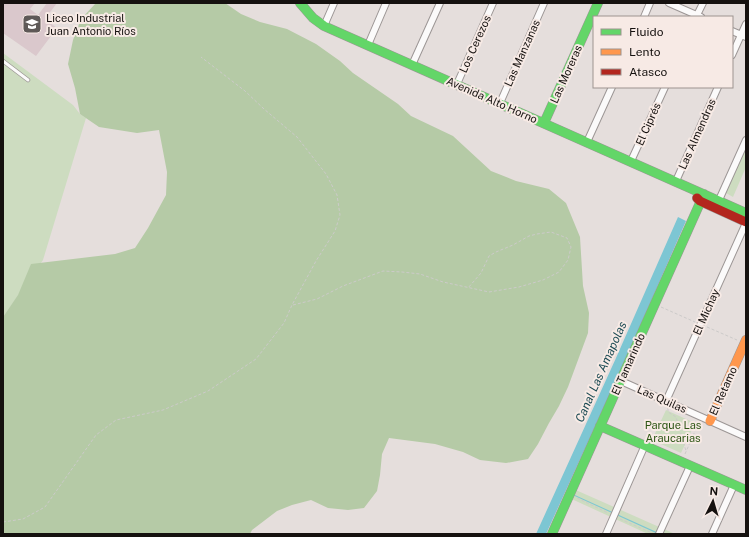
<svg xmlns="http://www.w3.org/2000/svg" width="749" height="537" viewBox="0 0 749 537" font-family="'Public Sans',sans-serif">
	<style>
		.green { fill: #cddcc0 }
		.forest { fill: #b5caa6 }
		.water { fill: #7dc6d3 }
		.building { fill: #dac8cc }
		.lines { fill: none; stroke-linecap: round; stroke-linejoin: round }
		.lane-casing { stroke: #9c9695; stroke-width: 4.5 }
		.street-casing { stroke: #9c9695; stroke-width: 8 }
		.fast-casing { stroke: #9c9695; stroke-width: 10 }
		.slow-casing { stroke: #9c9695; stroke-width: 10 }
		.jam-casing { stroke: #9c9695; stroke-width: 10 }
		.path { stroke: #cccac9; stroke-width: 1; stroke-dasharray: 3 2; stroke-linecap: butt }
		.lane { stroke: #fbfafa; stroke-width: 3 }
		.street { stroke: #fbfafa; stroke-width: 6 }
		.fast { stroke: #63d668; stroke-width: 9 }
		.slow { stroke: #ff974d; stroke-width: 9 }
		.jam { stroke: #b3261e; stroke-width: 9 }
		.labels { text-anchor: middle; stroke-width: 4; stroke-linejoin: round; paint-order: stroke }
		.poi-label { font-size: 11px; fill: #15110f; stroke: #f7eae5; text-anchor: start }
		.street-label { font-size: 11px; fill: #15110f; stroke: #f7eae5 }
		.park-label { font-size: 11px; fill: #2c5514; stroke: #f7eae5 }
		.water-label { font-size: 12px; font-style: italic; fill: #1c4b54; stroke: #f7eae5 }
	</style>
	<rect width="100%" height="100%" fill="#e5dedc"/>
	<!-- green -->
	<path class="green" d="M3 53 73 105 80 114 86 118 43 260 3 317Z
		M746 148V167L733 197 726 193Z
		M666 410 695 423 681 453 652 440Z
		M569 487 675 534H648L565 496Z"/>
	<!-- forest -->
	<path class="forest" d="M96 3H225L241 14 260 22 287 29 316 44 340 61 353 73 398 104 411 116 453 136 491 171 516 181 549 189 566 203 580 237 583 286 589 313 588 333 568 387 559 406 549 423 538 444 528 459 506 463 480 460 463 452 435 444 389 438 382 454 380 475 377 491 364 508 348 510 328 508 311 500 292 505 277 511 252 530 250 534H3V317L18 295 31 264 115 254 135 248 148 228 166 195 167 172 159 130 137 133 99 127 80 114 75 88 68 64 73 40 81 19Z"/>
	<!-- water -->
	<path class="water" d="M678 217 686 221 624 363 546 534H536L616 358Z
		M566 491 661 534H658L566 492Z"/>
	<!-- building -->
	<path class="building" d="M3 3H35L30 9 38 15 47 3H57L45 19 57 28 36 56 3 33Z"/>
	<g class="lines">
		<defs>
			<path id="lane" d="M3 61 28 80"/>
			<path id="street" d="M669 3 701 17
				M644 17 650 3
				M696 17 703 3
				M324 26 334 3
				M732 31 746 37
				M368 45 386 3
				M732 55 746 24
				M412 65 440 3
				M457 84 493 3
				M500 103 544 3
				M587 142 612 87
				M631 161 665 87
				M676 181 718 87
				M719 200 746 140
				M621 381 746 437
				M666 401 746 223
				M606 534 645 445
				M659 534 690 466
				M712 534 734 485"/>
			<path id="fast" d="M300 3 313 18 324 26 746 213
				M544 123 598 3
				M600 426 746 490
				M552 534 704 194"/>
			<path id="slow" d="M710 421 746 340"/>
			<path id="jam" d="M697 198 700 201 746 222"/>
		</defs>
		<!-- lane casing -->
		<use href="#lane" class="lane-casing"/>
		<!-- street casing -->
		<use href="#street" class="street-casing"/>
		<!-- fast casing -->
		<use href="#fast" class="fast-casing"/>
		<!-- slow casing -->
		<use href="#slow" class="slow-casing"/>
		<!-- jam casing -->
		<use href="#jam" class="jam-casing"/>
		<!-- path -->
		<path class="path" d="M293 305 317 299 343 286 383 271 402 272 420 274 443 282 489 292 519 287 543 280 559 272 568 260 571 247 567 238 551 232 537 234 529 236 513 245 496 252 489 256 481 273 468 288
			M661 307 695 322
			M707 327 737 340
			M668 408V412L676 417 686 451
			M685 454 699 422
			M577 498 608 513
			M620 519 652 533
			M3 522 23 519 45 507 96 435 116 420 163 410 208 391 256 359 284 323 292 305 316 261 335 231 340 215 337 195 326 174 297 137 264 109 245 91 201 57"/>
		<!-- lane -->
		<use href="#lane" class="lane"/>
		<!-- street -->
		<use href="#street" class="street"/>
		<!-- fast -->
		<use href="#fast" class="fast"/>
		<!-- slow -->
		<use href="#slow" class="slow"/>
		<!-- jam -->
		<use href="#jam" class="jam"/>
	</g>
	<!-- icons -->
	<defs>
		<symbol id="school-square" viewBox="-11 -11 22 22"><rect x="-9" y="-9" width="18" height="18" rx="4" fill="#5e5957" stroke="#f7eae5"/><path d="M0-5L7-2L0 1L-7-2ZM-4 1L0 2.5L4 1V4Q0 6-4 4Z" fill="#fff"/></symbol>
	</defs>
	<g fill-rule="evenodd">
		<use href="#school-square" x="21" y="13" width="22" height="22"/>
	</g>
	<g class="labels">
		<!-- poi labels -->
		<g class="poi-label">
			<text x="46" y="22">Liceo Industrial<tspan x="46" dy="13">Juan Antonio Ríos</tspan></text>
		</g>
		<!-- street labels -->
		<g class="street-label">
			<text transform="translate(475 44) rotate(-66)" y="4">Los Cerezos</text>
			<text transform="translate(522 53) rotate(-66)" y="4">Las Manzanas</text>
			<text transform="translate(566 74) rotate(-66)" y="4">Las Moreras</text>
			<text transform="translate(492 100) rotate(24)" y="4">Avenida Alto Horno</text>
			<text transform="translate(648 124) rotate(-66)" y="4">El Ciprés</text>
			<text transform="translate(697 134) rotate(-66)" y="4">Las Almendras</text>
			<text transform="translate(706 312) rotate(-66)" y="4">El Michay</text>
			<text transform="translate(628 364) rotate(-66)" y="4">El Tamarindo</text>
			<text transform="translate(723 391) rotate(-66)" y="4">El Retamo</text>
			<text transform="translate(662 399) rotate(24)" y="4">Las Quilas</text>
		</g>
		<!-- park labels -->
		<g class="park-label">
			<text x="673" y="429">Parque Las<tspan x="673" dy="13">Araucarias</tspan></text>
		</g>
		<!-- water labels -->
		<g class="water-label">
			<text transform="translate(601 372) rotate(-66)" y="4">Canal Las Amapolas</text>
		</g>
	</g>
	<!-- border -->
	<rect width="749" height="537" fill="none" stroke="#15110f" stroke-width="8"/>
	<!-- legend -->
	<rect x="593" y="16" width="140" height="72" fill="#f7eae5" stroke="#9d938f"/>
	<rect x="601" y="29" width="20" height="6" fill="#63d668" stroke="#9d938f"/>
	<text x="629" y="36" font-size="12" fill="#15110f">Fluido</text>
	<rect x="601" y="49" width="20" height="6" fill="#ff974d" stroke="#9d938f"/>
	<text x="629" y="56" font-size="12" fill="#15110f">Lento</text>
	<rect x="601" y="69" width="20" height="6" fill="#b3261e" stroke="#9d938f"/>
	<text x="629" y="76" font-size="12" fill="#15110f">Atasco</text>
	<!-- north arrow -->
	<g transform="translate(713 501) rotate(5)" stroke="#f7eae5" stroke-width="3" paint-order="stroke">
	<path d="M0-3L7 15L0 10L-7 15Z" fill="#15110f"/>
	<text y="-6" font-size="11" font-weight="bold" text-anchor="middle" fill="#15110f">N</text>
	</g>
</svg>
